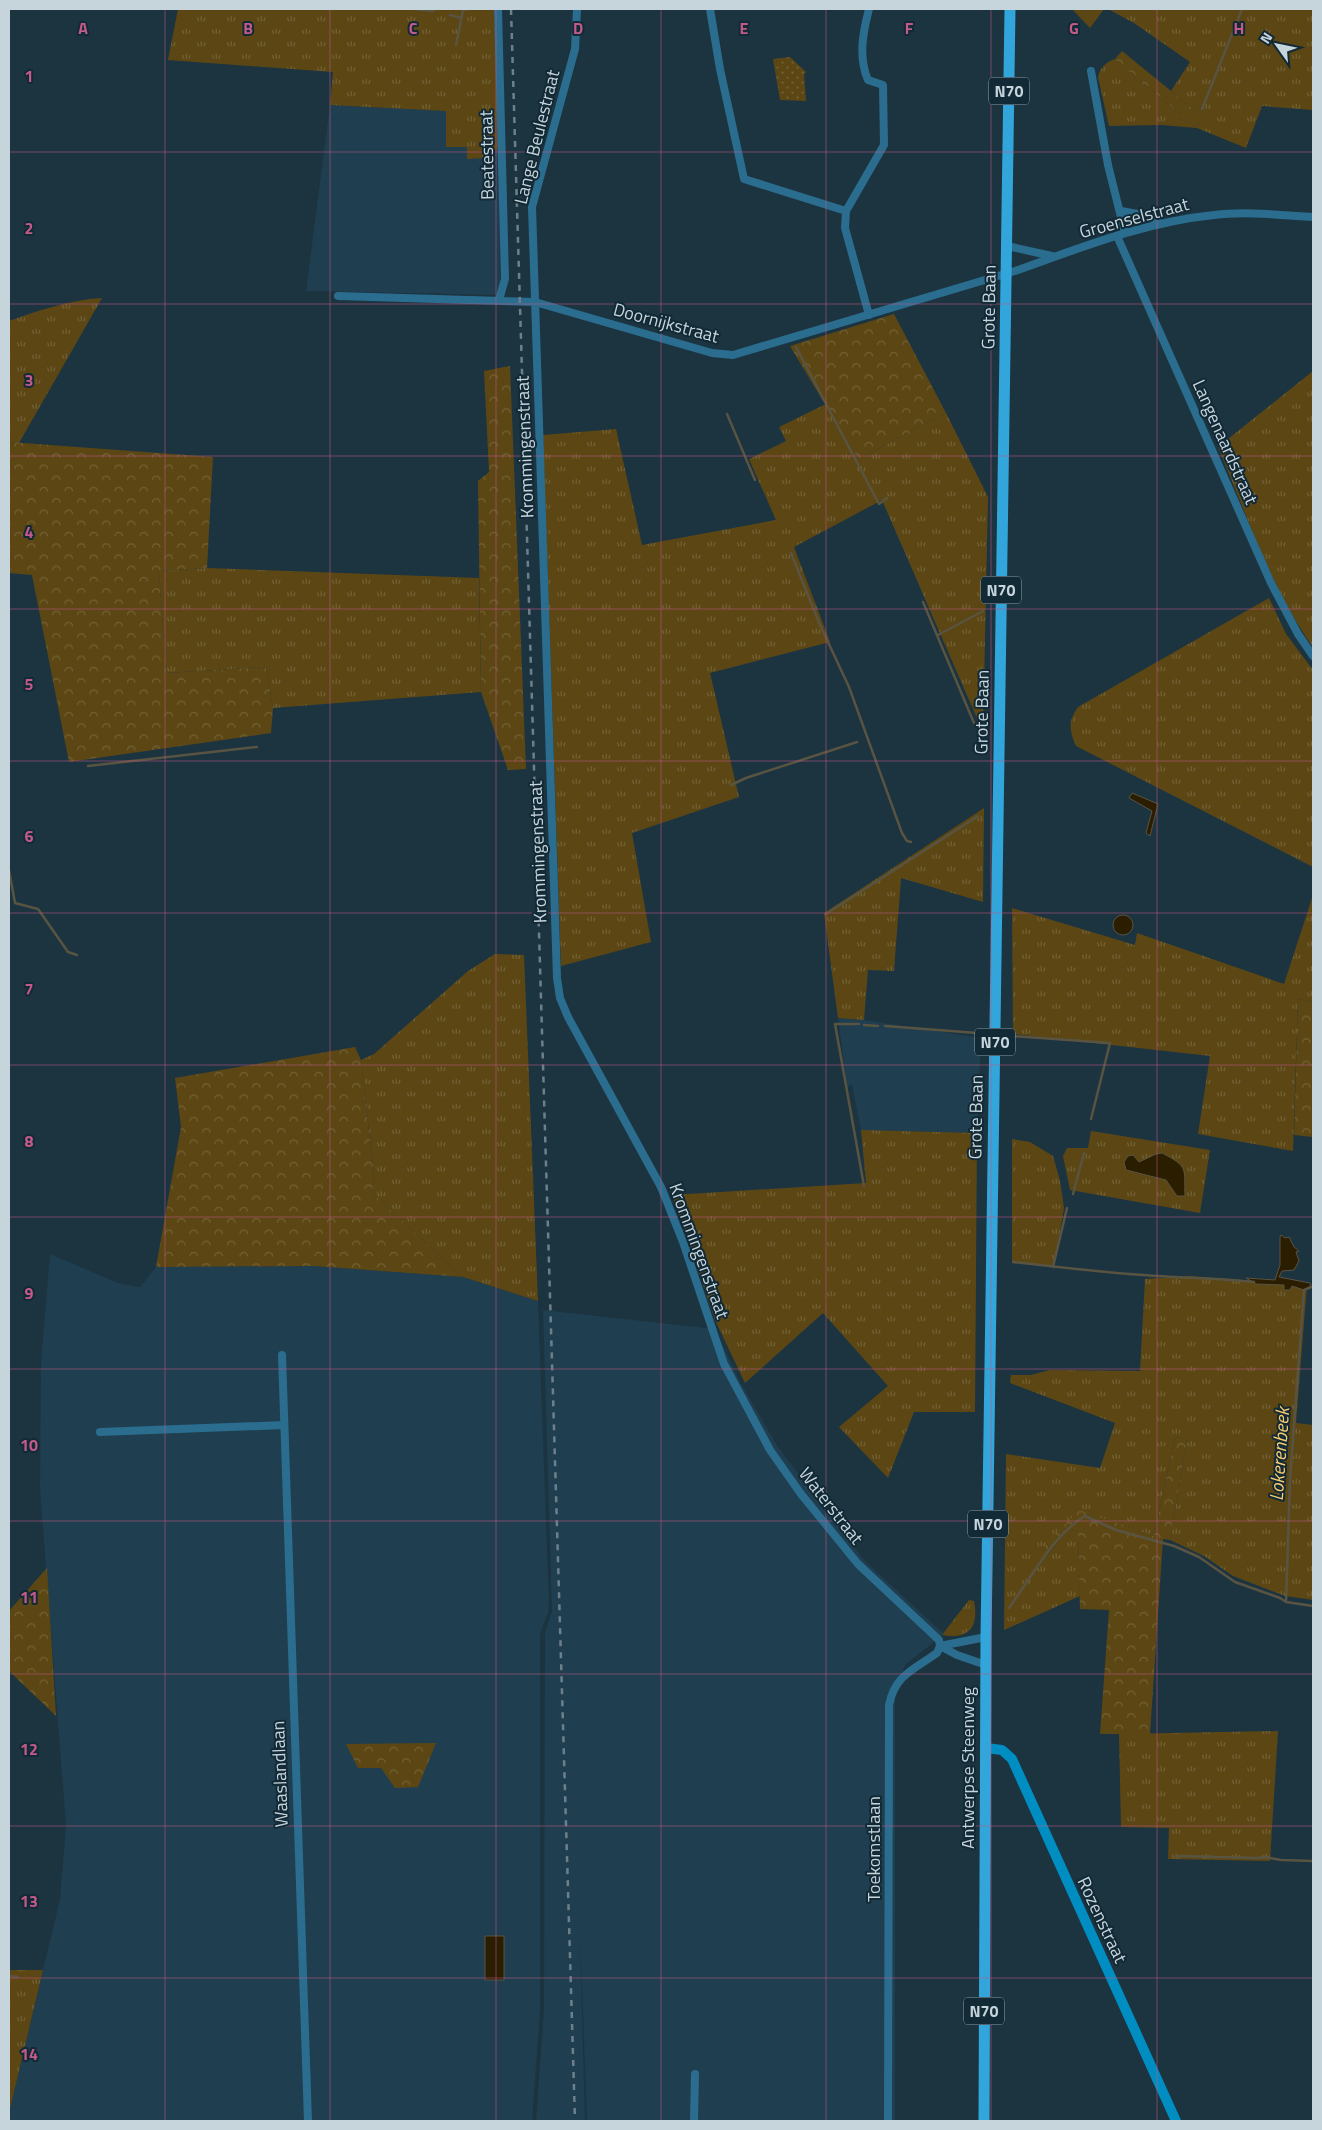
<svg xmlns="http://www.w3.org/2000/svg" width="1322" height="2130" viewBox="0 0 1322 2130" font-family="'Titillium Web',sans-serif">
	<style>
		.built { fill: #1f3e4f }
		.grass { fill: url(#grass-tufts) }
		.forest { fill: url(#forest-crowns) }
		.park { fill: url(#park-dots) }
		.water { fill: #2a1d00; stroke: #595442 }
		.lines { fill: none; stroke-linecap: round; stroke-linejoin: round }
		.stream { stroke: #595442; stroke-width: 2.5 }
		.street { stroke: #2b6d8e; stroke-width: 8 }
		.secondary { stroke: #008ec2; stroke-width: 10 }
		.primary { stroke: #32a6db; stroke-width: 11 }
		.rail { stroke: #6d808a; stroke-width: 2.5; stroke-dasharray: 6 6; stroke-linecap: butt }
		.grid { fill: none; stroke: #c35a88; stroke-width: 1; stroke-opacity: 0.55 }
		.labels { text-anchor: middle; stroke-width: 4; stroke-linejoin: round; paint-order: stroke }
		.shield { fill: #122936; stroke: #90a1aa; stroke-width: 1 }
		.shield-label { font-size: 16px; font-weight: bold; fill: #c6d4dc }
		.street-label { font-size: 18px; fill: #c6d4dc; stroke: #122936 }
		.water-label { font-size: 19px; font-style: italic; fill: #face6e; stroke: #122936 }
		.grid-label { font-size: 16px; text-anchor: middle; font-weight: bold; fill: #c35a88; stroke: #122936; stroke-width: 4; stroke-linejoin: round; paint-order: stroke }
	</style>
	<defs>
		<pattern id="grass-tufts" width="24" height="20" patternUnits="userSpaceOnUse" patternTransform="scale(1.25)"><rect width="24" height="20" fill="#5c4714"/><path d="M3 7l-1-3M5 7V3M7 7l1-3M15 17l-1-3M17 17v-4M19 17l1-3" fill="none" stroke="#726136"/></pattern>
		<pattern id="forest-crowns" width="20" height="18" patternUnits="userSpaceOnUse" patternTransform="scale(1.25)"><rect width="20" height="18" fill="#5c4714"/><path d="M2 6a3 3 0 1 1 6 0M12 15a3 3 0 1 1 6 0" fill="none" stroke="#726136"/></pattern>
		<pattern id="park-dots" width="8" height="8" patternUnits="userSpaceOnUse" patternTransform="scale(1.25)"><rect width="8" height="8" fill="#5c4714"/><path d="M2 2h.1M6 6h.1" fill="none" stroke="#726136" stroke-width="1.8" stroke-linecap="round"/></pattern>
	</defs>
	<rect width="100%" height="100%" fill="#1c3340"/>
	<!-- built -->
	<path class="built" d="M330 105 446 111 467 146 468 159 487 158 499 148 500 295 306 291Z
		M838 1018 864 1020 981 1038 977 1133 861 1130 852 1085 847 1086Z
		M50 1254 118 1283 140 1287 156 1267 314 1266 463 1277 538 1301 549 1603 548 1613 540 1634V2012L532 2121H9V2113L60 1899 66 1826 40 1489 41 1362Z
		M543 1310 715 1329 740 1382 778 1447 865 1561 944 1634 905 1665 895 1692V2121H587L580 1934 585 2121H536L544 2009 545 1639V1632L552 1612Z"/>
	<!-- grass -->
	<path class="grass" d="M178 9H495L499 148 488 158 467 159V147H446V111L330 105 333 72 168 60Z
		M1072 9H1104L1090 28Z
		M1108 9H1313V110L1262 106 1246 148 1197 128 1162 125 1109 126 1098 77C1100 68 1106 62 1115 59L1197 128 1203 117 1171 91 1190 62 1134 23Z
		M102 298 19 443 9 442V321C40 310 69 300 102 298Z
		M1313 371V647C1273 592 1245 511 1218 447Z
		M826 404 858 459 946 413 988 497 983 732 882 500 794 547 830 642 710 673 739 797 632 833 651 942 561 966 543 435 616 429 642 545 776 520 749 459 786 441 779 427Z
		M207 568 479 578 481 692 273 708 266 667 166 673 159 571Z
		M1269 598 1286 634 1313 670V867L1076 746C1069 730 1068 721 1078 707Z
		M984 808 983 902 901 878 894 971 868 970 864 1020 838 1018 824 913Z
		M1313 895V1002L1298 999 1293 1151 1198 1134 1210 1056 1013 1034 1012 908 1135 945 1137 933 1284 984Z
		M495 954 524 955 538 1301 463 1277 372 1193 374 1174 361 1060 374 1054 468 971Z
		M861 1130 977 1133 975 1412H914L888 1478 839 1427 888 1386 823 1313 745 1383 715 1320 672 1195 866 1183Z
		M1091 1131 1210 1150 1200 1213 1070 1190 1063 1156 1067 1148H1088Z
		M1012 1139 1030 1142 1053 1156 1060 1181 1064 1208 1054 1266 1012 1263Z
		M1190 1276 1307 1285 1296 1423 1313 1425V1600L1285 1596 1233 1576 1204 1556 1170 1540 1187 1439 1175 1437 1154 1536 1079 1511 1043 1561 1069 1528 1078 1532 1080 1596 1004 1630 1006 1454 1100 1468 1115 1423 1010 1383 1011 1375H1031L1050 1370 1140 1371 1145 1279Z
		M969 1600 974 1601C979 1626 970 1640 942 1635Z
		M1278 1731 1270 1861 1168 1859 1169 1828 1121 1827 1119 1734Z
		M9 1970H43L9 2113Z"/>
	<!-- forest -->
	<path class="forest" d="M1122 51 1203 117 1197 128 1115 59Z
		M894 314 946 413 858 459 790 346Z
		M510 366 526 769 508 770 481 692 478 481 489 472 484 371Z
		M9 442 213 457 207 568 159 571 166 673 266 667 273 708 271 733 69 762 32 575 9 573Z
		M1298 999 1313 1002V1137L1294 1135Z
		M355 1047 361 1060 374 1175 372 1193 463 1277 314 1266 156 1267 181 1127 175 1078Z
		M1175 1437 1187 1439 1170 1540 1163 1539 1150 1734H1100L1109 1610 1080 1609 1078 1532 1069 1528 1043 1561 1035 1556 1079 1510 1154 1536Z
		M47 1568 56 1716 9 1671V1611Z
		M436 1743 418 1787 395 1788 381 1768H358L346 1744Z"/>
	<!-- park -->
	<path class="park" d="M790 57 806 72 804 75 806 101 780 100 773 59Z"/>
	<!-- water -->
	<path class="water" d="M1132 793 1158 804 1150 836 1146 833 1152 811 1129 798Z
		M1113 925a10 10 0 1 1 20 0a10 10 0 1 1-20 0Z
		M1162 1153C1189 1167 1184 1168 1185 1196H1177L1166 1180 1126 1170 1124 1162 1128 1156 1133 1155 1139 1162 1156 1154Z
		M1281 1235 1285 1238 1289 1237 1294 1247 1299 1251 1296 1252 1299 1261 1294 1270 1282 1271 1279 1277 1310 1283 1311 1287 1304 1290 1292 1286 1290 1290H1284V1285L1256 1284 1246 1278 1275 1280 1280 1265V1237Z
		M485 1936H504V1980H485Z"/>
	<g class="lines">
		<!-- stream -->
		<path class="stream" d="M415 9 433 11 434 9
			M450 15 461 18
			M456 45 463 10 468 9
			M1202 109 1242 9
			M796 347 879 504 887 498
			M727 414 755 480
			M791 553 820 625 849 687 902 833 907 841 911 842
			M923 602 974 723
			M938 635 983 611
			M88 766 257 747
			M731 785 746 778 857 742
			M9 870 15 903 38 909 68 952 77 955
			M826 914 978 816
			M859 1024H835L864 1186
			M864 1025 878 1026
			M885 1026 977 1033
			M1011 1036 1110 1043 1091 1119
			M1073 1194 1084 1153
			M1013 1262C1056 1267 1100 1272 1143 1275 1180 1278 1217 1278 1254 1282
			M1053 1267 1067 1208
			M1286 1602 1290 1479 1304 1290 1311 1287
			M1009 1608C1030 1579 1055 1533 1085 1516L1116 1530 1174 1546 1199 1557 1235 1582 1280 1598 1286 1602 1313 1606
			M1177 1856 1257 1858 1265 1857 1281 1860 1313 1861
			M9 1976 18 1977"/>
		<!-- street -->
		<path class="street" d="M498 9 505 279 499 300
			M577 9 575 49 532 207 557 978 560 998 568 1017 661 1187 683 1242 724 1364 770 1450 801 1494 858 1564 939 1640 940 1646
			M710 9 720 69 744 179 846 211
			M869 9C863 32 858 57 868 80L883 85 884 145 846 211 845 228 869 315
			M1091 71 1108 165 1125 233
			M1121 211 1149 216 1159 223
			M1117 236 1271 583 1298 634 1313 656
			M1007 246 1052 256
			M338 296 535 302 712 353 733 355 1015 271C1080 248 1144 222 1214 215 1246 211 1280 215 1313 217
			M282 1355 308 2121
			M100 1432 284 1425
			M940 1646 957 1655 986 1665
			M694 2121 695 2074
			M888 2121 889 1705C895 1675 913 1670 937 1653L940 1646 986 1637"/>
		<!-- secondary -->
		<path class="secondary" d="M986 1748 1002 1750 1012 1759 1176 2121"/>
		<!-- primary -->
		<path class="primary" d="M984 2121 986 1637 1010 9"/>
		<!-- rail -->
		<path class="rail" d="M511 9 575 2121"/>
	</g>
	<!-- grid -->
	<path class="grid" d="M165 9V2121M330 9V2121M496 9V2121M661 9V2121M826 9V2121M991 9V2121M1157 9V2121M9 152H1313M9 304H1313M9 456H1313M9 609H1313M9 761H1313M9 913H1313M9 1065H1313M9 1217H1313M9 1369H1313M9 1521H1313M9 1674H1313M9 1826H1313M9 1978H1313"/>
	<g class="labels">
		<!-- shield labels -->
		<g class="shield">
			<rect x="989" y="77.5" width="40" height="27" rx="4"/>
			<rect x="981" y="576.5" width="40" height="27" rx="4"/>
			<rect x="975" y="1028.5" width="40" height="27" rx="4"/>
			<rect x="968" y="1510.5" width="40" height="27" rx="4"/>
			<rect x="964" y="1997.5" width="40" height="27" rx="4"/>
		</g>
		<g class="shield-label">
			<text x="1009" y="97">N70</text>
			<text x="1001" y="596">N70</text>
			<text x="995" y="1048">N70</text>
			<text x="988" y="1530">N70</text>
			<text x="984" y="2017">N70</text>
		</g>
		<!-- street labels -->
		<g class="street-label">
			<text transform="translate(537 137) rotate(-76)" y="6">Lange Beulestraat</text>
			<text transform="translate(487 155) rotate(-91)" y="6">Beatestraat</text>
			<text transform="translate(1134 218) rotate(-15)" y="6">Groenselstraat</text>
			<text transform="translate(989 307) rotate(-89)" y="6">Grote Baan</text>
			<text transform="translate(666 323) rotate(15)" y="6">Doornijkstraat</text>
			<text transform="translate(1225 442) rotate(66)" y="6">Langenaardstraat</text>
			<text transform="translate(525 447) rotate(-92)" y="6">Krommingenstraat</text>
			<text transform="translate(982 712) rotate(-89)" y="6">Grote Baan</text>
			<text transform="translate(538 852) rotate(-92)" y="6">Krommingenstraat</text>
			<text transform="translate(976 1117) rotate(-89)" y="6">Grote Baan</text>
			<text transform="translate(699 1251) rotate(70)" y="6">Krommingenstraat</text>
			<text transform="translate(831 1506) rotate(52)" y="6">Waterstraat</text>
			<text transform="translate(968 1768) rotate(-90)" y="6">Antwerpse Steenweg</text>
			<text transform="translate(280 1774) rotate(-92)" y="6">Waaslandlaan</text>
			<text transform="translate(874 1849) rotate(-90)" y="6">Toekomstlaan</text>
			<text transform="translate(1102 1920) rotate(65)" y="6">Rozenstraat</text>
		</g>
		<!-- water labels -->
		<g class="water-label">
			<text transform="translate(1279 1454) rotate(-86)" y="7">Lokerenbeek</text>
		</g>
	</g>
	<g class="grid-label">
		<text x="83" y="34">A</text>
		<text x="248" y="34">B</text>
		<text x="413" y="34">C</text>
		<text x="578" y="34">D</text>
		<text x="744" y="34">E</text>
		<text x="909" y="34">F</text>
		<text x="1074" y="34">G</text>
		<text x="1239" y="34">H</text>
		<text x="29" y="82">1</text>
		<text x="29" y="234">2</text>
		<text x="29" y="386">3</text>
		<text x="29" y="538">4</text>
		<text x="29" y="690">5</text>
		<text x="29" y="842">6</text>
		<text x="29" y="995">7</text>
		<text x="29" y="1147">8</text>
		<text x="29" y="1299">9</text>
		<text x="29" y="1451">10</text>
		<text x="29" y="1603">11</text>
		<text x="29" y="1755">12</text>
		<text x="29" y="1907">13</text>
		<text x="29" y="2060">14</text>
	</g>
	<!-- border -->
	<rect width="1322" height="2130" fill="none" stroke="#c6d4dc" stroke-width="20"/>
	<!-- north arrow -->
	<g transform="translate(1277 45) rotate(303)" stroke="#122936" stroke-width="4" paint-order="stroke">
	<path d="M0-4L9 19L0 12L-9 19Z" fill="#c6d4dc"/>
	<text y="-8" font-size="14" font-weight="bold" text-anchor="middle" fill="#c6d4dc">N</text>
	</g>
</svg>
